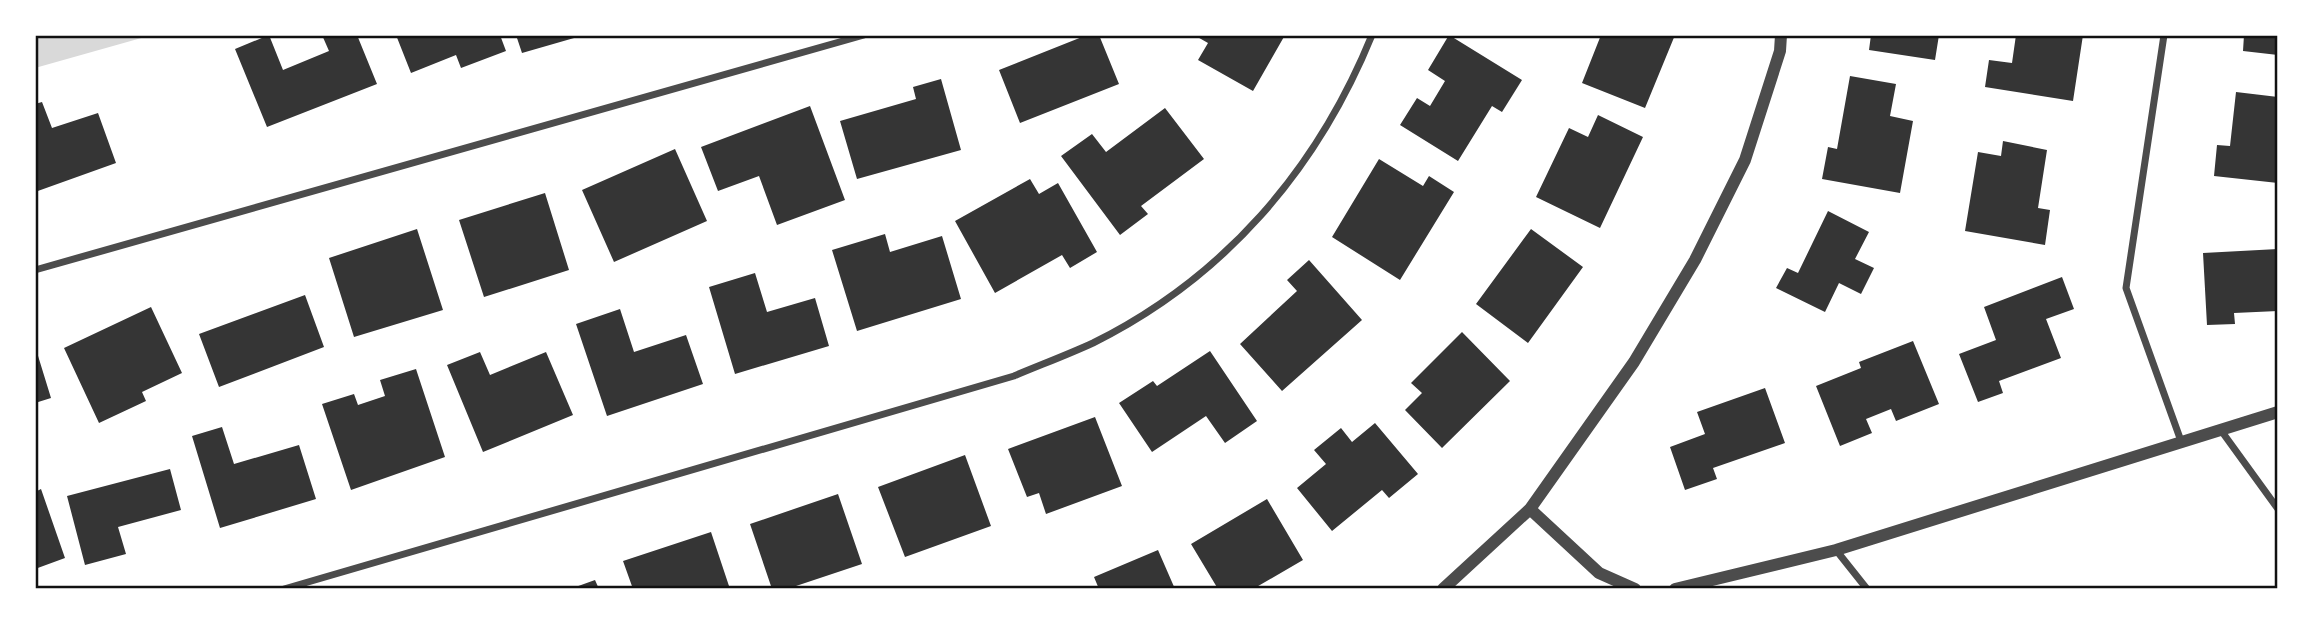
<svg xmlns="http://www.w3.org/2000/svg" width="2313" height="624" viewBox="0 0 2313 624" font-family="'IBM Plex Sans',sans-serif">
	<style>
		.water { fill: #d9d9d9 }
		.building { fill: #353535 }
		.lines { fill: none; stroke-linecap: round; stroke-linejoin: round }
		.minor { stroke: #4c4c4c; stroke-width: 7 }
		.tertiary { stroke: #4c4c4c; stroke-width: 12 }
		.neatline { fill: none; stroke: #111; stroke-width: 2.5 }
	</style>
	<rect width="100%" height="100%" fill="#fff"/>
	<!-- water -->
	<path class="water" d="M35 35H152L35 68Z"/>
	<!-- building -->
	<path class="building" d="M269 35 283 70 329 51 322 35H357L377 84 267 127 235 49Z
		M396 35H500L506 51 461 68 456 55 411 73Z
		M516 35H581V36L522 53Z
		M1087 35H1099L1119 84 1020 123 999 70Z
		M1194 35H1285L1253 91 1198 60 1208 43Z
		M1449 35 1522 80 1502 112 1492 106 1458 161 1400 125 1417 98 1430 106 1445 81 1428 70Z
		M1601 35H1675L1645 108 1582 83Z
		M1871 35H1939L1935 60 1869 50Z
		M2016 35H2083L2073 101 1985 87 1989 60 2012 63Z
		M2244 35H2278V55L2243 51Z
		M1850 76 1896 84 1890 116 1913 121 1900 193 1822 179 1828 147 1837 149Z
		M941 79 961 150 857 179 840 121 916 99 913 87Z
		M2236 92 2278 97V183L2214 176 2217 145 2230 146Z
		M42 102 52 128 98 113 116 163 35 192V104Z
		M810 106 845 200 777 225 759 176 718 191 701 147Z
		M1165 108 1204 159 1141 206 1148 214 1120 235 1061 156 1092 134 1106 152Z
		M1598 115 1643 137 1600 228 1536 197 1569 128 1588 137Z
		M2003 141 2047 150 2038 208 2050 210 2045 245 1965 231 1978 152 2001 156Z
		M675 149 707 221 614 262 582 190Z
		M1379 159 1423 186 1429 176 1454 192 1400 280 1332 237Z
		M1030 179 1039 194 1058 183 1097 252 1070 268 1062 255 995 293 955 221Z
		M545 193 569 270 484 297 459 220Z
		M1828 211 1869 232 1855 259 1874 268 1861 294 1839 283 1825 312 1776 288 1787 268 1798 273Z
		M417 229 443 310 354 337 329 258Z
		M1531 229 1583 267 1528 343 1476 304Z
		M885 234 890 252 942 236 961 299 857 331 832 250Z
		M2278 249V311L2234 313 2235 324 2207 325 2203 253Z
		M1309 260 1362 320 1282 391 1240 344 1297 291 1287 280Z
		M755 273 767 312 815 298 829 346 735 374 709 287Z
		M2062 277 2074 309 2046 319 2061 358 1999 381 2003 393 1978 402 1959 354 1996 340 1984 307Z
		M305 295 324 347 219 387 199 334Z
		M151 307 182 373 142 392 146 401 99 423 64 348Z
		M620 309 634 352 686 335 703 384 607 416 576 324Z
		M1462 332 1510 381 1442 448 1405 410 1422 393 1411 383Z
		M1913 341 1939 404 1896 421 1891 409 1866 419 1872 433 1840 446 1816 386 1861 368 1859 362Z
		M35 346 51 398 35 403Z
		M1210 351 1257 421 1225 443 1206 416 1152 452 1119 403 1153 381 1157 386Z
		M480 352 490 375 546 352 573 415 483 452 447 365Z
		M416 369 445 457 351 490 322 404 354 394 358 405 385 396 380 380Z
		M1765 388 1785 443 1713 468 1717 479 1685 490 1670 447 1705 434 1697 412Z
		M1095 417 1122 486 1046 514 1039 493 1027 497 1008 449Z
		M1375 423 1418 474 1389 498 1382 490 1332 531 1297 488 1326 464 1314 450 1341 428 1352 442Z
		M222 427 234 464 299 445 316 499 220 528 192 436Z
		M965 455 991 526 905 557 878 487Z
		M170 469 181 510 118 527 126 554 85 565 67 496Z
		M41 489 65 558 35 569V492Z
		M838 494 862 564 787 589H772L750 524Z
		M1267 499 1303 560 1253 589H1218L1191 544Z
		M711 532 730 589H633L623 561Z
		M1158 550 1175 589H1099L1094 577Z
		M595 580 599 589H570Z"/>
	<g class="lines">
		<!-- minor -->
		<path class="minor" d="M2164 35 2126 288 2181 441
			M35 270 864 35
			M2220 429 2278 509
			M1836 550 1867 589
			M284 589 1014 376C1040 365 1067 355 1093 343 1224 278 1317 170 1372 35"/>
		<!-- tertiary -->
		<path class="tertiary" d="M1530 509 1599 573 1635 589
			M1443 589 1530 509 1634 362 1695 260 1745 160 1780 51 1781 35
			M1675 589 1836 550 2278 412"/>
	</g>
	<!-- border -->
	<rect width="2313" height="624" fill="none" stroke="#ffffff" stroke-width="74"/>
	<rect x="37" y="37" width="2239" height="550" class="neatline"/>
</svg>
